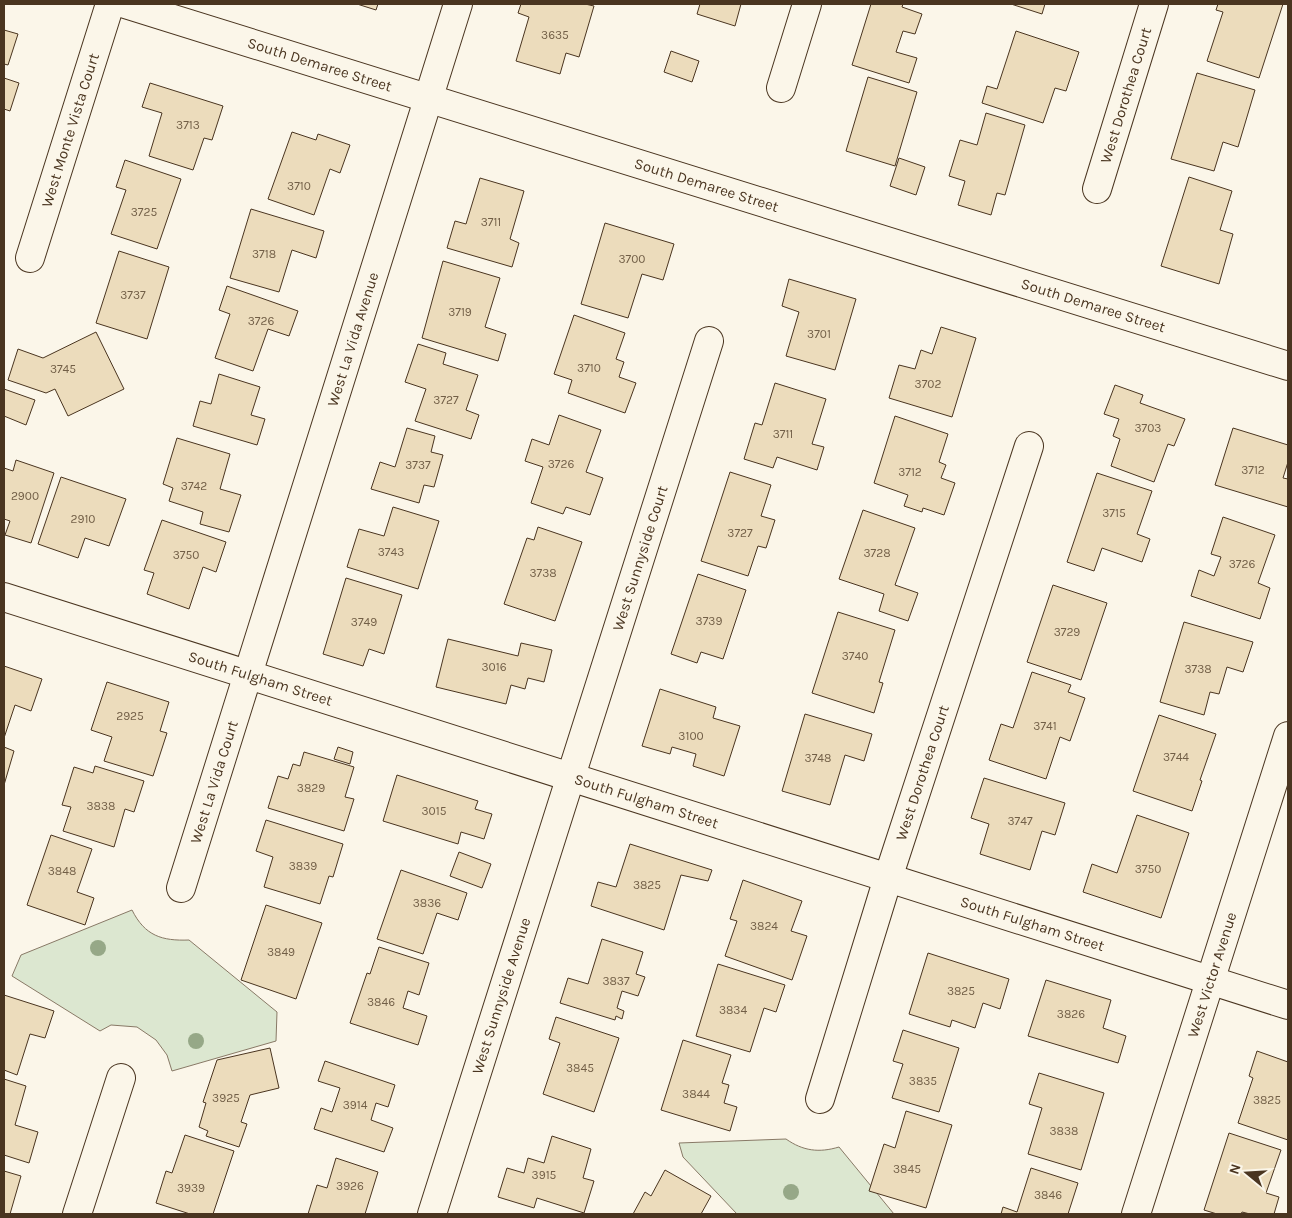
<svg xmlns="http://www.w3.org/2000/svg" width="1292" height="1218" viewBox="0 0 1292 1218" font-family="Karla,sans-serif">
	<style>
		.green { fill: #dce7d0; stroke: #887966 }
		.building { fill: #ecdcbc; stroke: #4a3520 }
		.lines { fill: none; stroke-linecap: round; stroke-linejoin: round }
		.minor-casing { stroke: #4a3520; stroke-width: 30 }
		.major-casing { stroke: #4a3520; stroke-width: 30 }
		.minor { stroke: #fbf6e9; stroke-width: 28 }
		.major { stroke: #fbf6e9; stroke-width: 28 }
		.tree { fill: #96a887 }
		.labels { text-anchor: middle; stroke-width: 4; stroke-linejoin: round; paint-order: stroke }
		.number-label { font-size: 12px; fill: #725f47 }
		.street-label { font-size: 15px; fill: #4a3520; stroke: #fbf6e9 }
	</style>
	<rect width="100%" height="100%" fill="#fbf6e9"/>
	<!-- green -->
	<path class="green" d="M132 910C145 936 162 941 189 940L277 1012 276 1041 172 1071 167 1055 156 1040 137 1027 111 1025 100 1031 12 976 21 955Z
		M786 1139C803 1151 819 1153 839 1147L894 1214H737L683 1157 679 1143Z"/>
	<!-- building -->
	<path class="building" d="M357 4H378L376 10Z
		M521 4H585L594 6 579 57 566 53 560 74 516 61 529 17 518 13Z
		M700 4H741L735 26 697 14Z
		M871 4H903L902 7 922 14 915 34 903 31 896 52 917 58 909 83 852 65Z
		M1011 4H1045L1042 14Z
		M1218 4H1283L1259 78 1207 61 1223 12 1216 10Z
		M4 30 18 34 8 65 4 64Z
		M1016 31 1079 52 1066 91 1055 88 1043 123 982 103 987 86 997 89Z
		M671 51 699 61 692 82 664 72Z
		M1197 73 1255 90 1238 147 1223 142 1214 171 1171 159Z
		M868 77 917 92 895 166 846 151Z
		M4 78 19 83 10 111 4 109Z
		M150 83 223 106 212 140 204 138 193 170 149 156 162 113 142 107Z
		M986 113 1025 125 1005 195 997 193 991 215 958 205 965 181 949 176 960 140 977 145Z
		M292 132 316 140 318 134 350 145 340 173 330 169 314 215 268 199Z
		M899 158 925 167 916 195 890 186Z
		M125 160 181 179 157 249 111 234 126 190 116 187Z
		M1189 177 1232 191 1220 230 1233 234 1219 284 1161 266Z
		M480 178 524 191 510 239 519 243 512 267 447 248 455 221 466 224Z
		M251 209 324 231 316 258 292 250 279 292 230 278Z
		M605 223 674 244 663 280 642 274 628 318 581 304Z
		M119 251 169 267 147 339 96 323Z
		M443 261 500 278 485 327 506 334 498 361 422 338Z
		M789 279 856 299 835 370 786 356 799 312 782 306Z
		M227 286 298 311 289 336 268 329 253 371 215 358 230 314 219 310Z
		M574 315 625 333 616 359 624 362 619 377 636 383 625 413 568 393 572 380 554 374Z
		M941 327 976 338 952 417 889 398 899 365 915 369 921 350 932 354Z
		M96 332 124 389 68 416 55 389 46 393 8 380 18 349 43 358Z
		M418 344 446 353 443 364 478 375 466 410 479 415 471 439 415 421 426 389 405 382Z
		M219 374 260 387 251 415 265 419 257 445 193 426 200 401 211 404Z
		M775 383 826 399 812 444 824 447 817 470 777 457 773 468 744 459 755 423 762 425Z
		M1115 385 1143 395 1140 403 1185 419 1174 446 1168 444 1154 482 1111 466 1120 439 1113 436 1119 419 1104 414Z
		M4 389 35 400 26 425 4 416Z
		M559 415 601 430 586 472 603 478 590 515 566 507 563 514 531 503 543 467 525 461 532 439 549 445Z
		M895 416 948 434 939 462 946 465 941 478 955 483 944 515 923 508 922 512 904 506 908 495 874 483Z
		M407 428 435 436 431 452 443 455 434 487 424 485 419 503 371 489 380 462 395 467Z
		M1233 428 1288 445V462L1283 478 1288 479V507L1215 485Z
		M177 438 230 454 220 489 241 495 229 532 200 524 203 512 169 501 173 488 163 484Z
		M16 460 54 473 31 543 5 535 10 521 4 519V468L13 471Z
		M730 472 771 485 761 516 775 520 766 548 758 546 748 576 701 561Z
		M1097 473 1152 491 1137 534 1150 539 1142 562 1102 548 1094 571 1067 562Z
		M61 477 126 499 109 546 85 538 78 558 38 544Z
		M393 507 439 521 418 589 347 567 359 529 384 536Z
		M863 510 915 528 895 585 918 593 908 621 879 611 884 594 839 579Z
		M1223 517 1275 535 1258 583 1270 588 1260 619 1191 596 1199 570 1214 576 1221 557 1211 554Z
		M162 520 226 542 216 572 203 567 189 609 147 594 154 573 144 570Z
		M538 527 582 542 555 621 504 604 527 538 534 540Z
		M698 574 746 590 723 659 701 652 697 663 671 654Z
		M346 578 402 595 384 654 369 649 363 666 323 654Z
		M1053 585 1107 603 1081 680 1027 662Z
		M838 612 895 630 879 682 883 683 874 713 812 693Z
		M1184 622 1253 642 1243 672 1227 667 1219 694 1210 692 1204 715 1160 702Z
		M448 639 518 656 521 643 552 650 544 682 528 678 525 689 511 685 506 704 436 687Z
		M4 666 42 679 31 711 15 705 4 738Z
		M1032 672 1071 685 1068 692 1085 698 1070 741 1060 737 1046 779 989 760 1001 724 1013 728Z
		M107 682 169 702 160 731 167 733 153 776 104 761 112 737 91 730Z
		M660 689 716 707 713 718 740 726 724 776 693 766 696 754 672 747 670 754 642 746Z
		M805 714 872 734 864 761 845 755 830 805 782 791Z
		M1159 715 1216 734 1200 780 1202 781 1192 811 1133 791Z
		M4 747 14 751 4 785Z
		M338 747 353 752 350 764 334 759Z
		M304 752 354 767 345 797 354 799 344 831 268 808 278 776 288 779 293 764 300 766Z
		M95 766 144 781 134 812 125 809 114 847 63 831 71 807 62 805 74 767 93 773Z
		M397 775 478 801 475 809 492 814 484 839 461 832 458 844 383 821Z
		M984 778 1065 803 1055 835 1042 831 1030 870 980 854 989 824 971 818Z
		M1137 815 1189 833 1161 918 1083 892 1092 864 1117 873Z
		M266 820 343 844 333 877 329 876 320 904 264 887 273 857 256 851Z
		M51 835 92 849 77 892 94 898 85 925 27 905Z
		M630 844 712 870 708 881 681 875 664 930 591 906 598 882 616 887Z
		M459 852 491 864 482 888 450 876Z
		M401 870 467 893 458 920 437 913 423 954 377 939Z
		M743 880 802 901 791 931 807 936 792 980 725 956 737 921 730 919Z
		M266 905 322 923 296 999 241 980Z
		M602 939 643 952 636 974 645 977 638 996 622 991 617 1008 624 1011 622 1019 616 1016 615 1020 560 1003 568 978 588 984Z
		M379 947 429 963 419 995 408 991 403 1008 427 1016 418 1045 350 1023 367 973 370 974Z
		M928 953 1009 979 1000 1009 983 1003 975 1028 952 1020 950 1027 909 1014Z
		M718 964 785 985 776 1012 764 1008 750 1052 696 1036Z
		M1046 980 1111 1000 1103 1028 1126 1036 1118 1063 1028 1036Z
		M4 995 54 1011 45 1038 30 1034 17 1075 4 1070Z
		M556 1017 619 1038 594 1112 543 1094 560 1043 549 1039Z
		M903 1030 959 1048 939 1112 892 1098 903 1064 893 1061Z
		M683 1040 731 1055 722 1083 729 1085 724 1103 737 1107 730 1131 661 1110Z
		M270 1048 279 1088 250 1095 241 1122 247 1124 239 1147 206 1136 208 1131 199 1127 206 1103 203 1102 217 1060Z
		M1257 1051 1288 1062V1140L1238 1123 1253 1078 1249 1076Z
		M325 1061 395 1085 388 1107 376 1103 371 1120 393 1128 384 1152 314 1129 321 1108 332 1112 340 1088 318 1081Z
		M1039 1073 1104 1093 1081 1170 1028 1154 1042 1108 1029 1104Z
		M4 1079 26 1086 15 1125 38 1132 29 1163 4 1155Z
		M906 1111 952 1125 926 1208 869 1191 884 1144 895 1148Z
		M1229 1133 1281 1150 1266 1193 1279 1197 1274 1214H1250L1242 1212 1241 1214H1217L1204 1210Z
		M185 1135 234 1151 213 1214H190L156 1203 166 1171 172 1173Z
		M552 1136 591 1149 583 1178 594 1181 584 1213 537 1198 534 1208 498 1197 507 1168 524 1173 528 1158 544 1163Z
		M336 1158 378 1172 365 1214H308L317 1185 327 1188Z
		M1031 1168 1078 1183 1068 1214H1001L1003 1207 1017 1212Z
		M665 1170 711 1196 701 1214H633L645 1192 651 1196Z
		M4 1171 21 1176 10 1214H4Z"/>
	<g class="lines">
		<defs>
			<g id="minor">
				<path d="M781 88 807 4"/>
				<path id="s1" d="M1097 189 1154 4"/>
				<path id="s2" d="M30 258 110 4"/>
				<path id="s3" d="M4 597 1288 1005"/>
				<path id="s4" d="M181 888 458 4"/>
				<path id="s5" d="M820 1099 888 878 1029 446"/>
				<path d="M77 1214 121 1078"/>
				<path id="s6" d="M432 1214 709 341"/>
				<path id="s7" d="M1136 1214 1288 736"/>
			</g>
			<g id="major">
				<path id="s8" d="M125 4 1288 366"/>
			</g>
		</defs>
		<!-- minor casing -->
		<use href="#minor" class="minor-casing"/>
		<!-- major casing -->
		<use href="#major" class="major-casing"/>
		<!-- minor -->
		<use href="#minor" class="minor"/>
		<!-- major -->
		<use href="#major" class="major"/>
	</g>
	<!-- trees -->
	<g class="tree">
		<circle cx="98" cy="948" r="8"/>
		<circle cx="196" cy="1041" r="8"/>
		<circle cx="791" cy="1192" r="8"/>
	</g>
	<g class="labels">
		<!-- number labels -->
		<g class="number-label">
			<text x="555" y="39">3635</text>
			<text x="188" y="129">3713</text>
			<text x="299" y="190">3710</text>
			<text x="144" y="216">3725</text>
			<text x="491" y="226">3711</text>
			<text x="264" y="258">3718</text>
			<text x="632" y="263">3700</text>
			<text x="133" y="299">3737</text>
			<text x="460" y="316">3719</text>
			<text x="261" y="325">3726</text>
			<text x="819" y="338">3701</text>
			<text x="589" y="372">3710</text>
			<text x="63" y="373">3745</text>
			<text x="928" y="388">3702</text>
			<text x="446" y="404">3727</text>
			<text x="1148" y="432">3703</text>
			<text x="783" y="438">3711</text>
			<text x="561" y="468">3726</text>
			<text x="418" y="469">3737</text>
			<text x="1253" y="474">3712</text>
			<text x="910" y="476">3712</text>
			<text x="194" y="490">3742</text>
			<text x="25" y="500">2900</text>
			<text x="1114" y="517">3715</text>
			<text x="83" y="523">2910</text>
			<text x="740" y="537">3727</text>
			<text x="391" y="556">3743</text>
			<text x="877" y="557">3728</text>
			<text x="186" y="559">3750</text>
			<text x="1242" y="568">3726</text>
			<text x="543" y="577">3738</text>
			<text x="709" y="625">3739</text>
			<text x="364" y="626">3749</text>
			<text x="1067" y="636">3729</text>
			<text x="855" y="660">3740</text>
			<text x="494" y="671">3016</text>
			<text x="1198" y="673">3738</text>
			<text x="130" y="720">2925</text>
			<text x="1045" y="730">3741</text>
			<text x="691" y="740">3100</text>
			<text x="1176" y="761">3744</text>
			<text x="818" y="762">3748</text>
			<text x="311" y="792">3829</text>
			<text x="101" y="810">3838</text>
			<text x="434" y="815">3015</text>
			<text x="1020" y="825">3747</text>
			<text x="303" y="870">3839</text>
			<text x="1148" y="873">3750</text>
			<text x="62" y="875">3848</text>
			<text x="647" y="889">3825</text>
			<text x="427" y="907">3836</text>
			<text x="764" y="930">3824</text>
			<text x="281" y="956">3849</text>
			<text x="616" y="985">3837</text>
			<text x="961" y="995">3825</text>
			<text x="381" y="1006">3846</text>
			<text x="733" y="1014">3834</text>
			<text x="1071" y="1018">3826</text>
			<text x="580" y="1072">3845</text>
			<text x="923" y="1085">3835</text>
			<text x="696" y="1098">3844</text>
			<text x="226" y="1102">3925</text>
			<text x="1267" y="1104">3825</text>
			<text x="355" y="1109">3914</text>
			<text x="1064" y="1135">3838</text>
			<text x="907" y="1173">3845</text>
			<text x="544" y="1179">3915</text>
			<text x="350" y="1190">3926</text>
			<text x="191" y="1192">3939</text>
			<text x="1048" y="1199">3846</text>
		</g>
		<!-- street labels -->
		<g class="street-label">
			<text dy="5" stroke="none"><textPath href="#s8" startOffset="204">South Demaree Street</textPath></text>
			<text dy="5" stroke="none"><textPath href="#s1" startOffset="98">West Dorothea Court</textPath></text>
			<text dy="5" stroke="none"><textPath href="#s2" startOffset="134">West Monte Vista Court</textPath></text>
			<text dy="5" stroke="none"><textPath href="#s8" startOffset="609">South Demaree Street</textPath></text>
			<text dy="5" stroke="none"><textPath href="#s8" startOffset="1014">South Demaree Street</textPath></text>
			<text dy="5" stroke="none"><textPath href="#s4" startOffset="575">West La Vida Avenue</textPath></text>
			<text dy="5" stroke="none"><textPath href="#s6" startOffset="688">West Sunnyside Court</textPath></text>
			<text dy="5" stroke="none"><textPath href="#s3" startOffset="269">South Fulgham Street</textPath></text>
			<text dy="5" stroke="none"><textPath href="#s5" startOffset="342">West Dorothea Court</textPath></text>
			<text dy="5" stroke="none"><textPath href="#s4" startOffset="111">West La Vida Court</textPath></text>
			<text dy="5" stroke="none"><textPath href="#s3" startOffset="674">South Fulgham Street</textPath></text>
			<text dy="5" stroke="none"><textPath href="#s3" startOffset="1079">South Fulgham Street</textPath></text>
			<text dy="5" stroke="none"><textPath href="#s7" startOffset="251">West Victor Avenue</textPath></text>
			<text dy="5" stroke="none"><textPath href="#s6" startOffset="229">West Sunnyside Avenue</textPath></text>
		</g>
	</g>
	<!-- border -->
	<rect width="1292" height="1218" fill="none" stroke="#4a3520" stroke-width="10"/>
	<!-- north arrow -->
	<g transform="translate(1247 1173) rotate(288)" stroke="#fbf6e9" stroke-width="4" paint-order="stroke">
	<path d="M0-4L9 19L0 12L-9 19Z" fill="#4a3520"/>
	<text y="-8" font-size="14" font-weight="bold" text-anchor="middle" fill="#4a3520">N</text>
	</g>
</svg>
